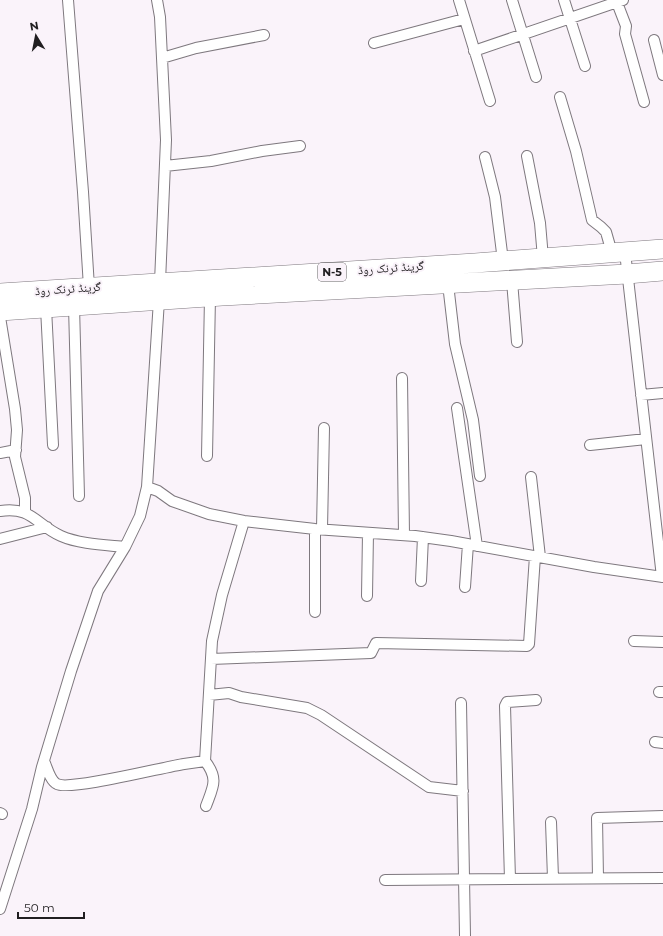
<svg xmlns="http://www.w3.org/2000/svg" width="663" height="936" viewBox="0 0 663 936" font-family="Montserrat,'Noto Naskh Arabic',sans-serif">
	<style>
		.lines { fill: none; stroke-linecap: round; stroke-linejoin: round }
		.street-casing { stroke: #7e787e; stroke-width: 12 }
		.highway-casing { stroke: #7e787e; stroke-width: 20 }
		.street { stroke: #fff; stroke-width: 10 }
		.highway { stroke: #fff; stroke-width: 19 }
		.labels { text-anchor: middle; stroke-width: 4; stroke-linejoin: round; paint-order: stroke }
		.shield { fill: #faf3fa; stroke: #615e61; stroke-width: 1 }
		.shield-label { font-size: 11px; font-weight: bold; fill: #201e20 }
		.street-label { font-size: 12px; fill: #201e20; stroke: #faf3fa }
	</style>
	<rect width="100%" height="100%" fill="#faf3fa"/>
	<g class="lines">
		<defs>
			<path id="street" d="M68 0 83 192 89 287
				M157 0 160 17 166 140 160 282
				M459 0 490 101
				M512 0 536 77
				M564 0 585 66
				M616 0 626 26 625 34 644 102
				M654 40 663 75
				M374 43 464 19
				M474 51 623 0
				M162 58 196 48 264 35
				M560 97 576 151 592 220 601 227 606 232 612 253
				M527 156 540 223 543 258
				M485 157 495 197 503 261
				M165 166 211 161 262 151 300 146
				M625 252 662 577
				M512 281 517 342
				M448 284 455 344 473 420 480 476
				M74 306 79 496
				M46 308 53 445
				M0 317 15 409 17 430 15 457 25 498V512
				M402 378 404 535
				M641 395 663 393
				M457 408 477 546
				M590 445 646 439
				M0 453 16 450
				M207 456 210 297
				M531 477 540 557
				M147 487 158 491 172 501 209 514 244 521 315 529 415 536 451 541 594 567 663 577
				M0 511C32 506 36 525 61 536 79 544 106 545 125 547
				M322 529 324 428
				M0 539 47 527
				M421 581 423 537
				M465 587 468 544
				M367 596 368 533
				M315 612V529
				M634 641 663 642
				M211 659 371 653 376 643 527 646 529 644 535 556
				M659 692H663
				M209 695 229 693 241 697 307 708 321 715 429 787 463 791
				M461 703 465 936
				M655 742 663 743
				M44 761C47 767 50 781 57 784 70 791 164 767 184 764 191 763 198 762 205 761 219 779 213 787 206 806
				M205 761 212 641 222 595 244 521
				M0 813 2 814
				M551 822 553 878
				M598 878 597 818 663 816
				M510 879 505 706 507 702 536 700
				M385 880 663 878
				M0 909 32 809 42 767 71 671 98 591 125 547 140 516 147 487 159 300"/>
			<path id="highway" d="M0 293 475 263 663 249
				M0 311 222 296 627 274 663 271"/>
		</defs>
		<!-- street casing -->
		<use href="#street" class="street-casing"/>
		<!-- highway casing -->
		<use href="#highway" class="highway-casing"/>
		<!-- street -->
		<use href="#street" class="street"/>
		<!-- highway -->
		<use href="#highway" class="highway"/>
	</g>
	<g class="labels">
		<!-- shield labels -->
		<rect class="shield" x="318" y="263" width="28" height="18" rx="3"/>
		<g class="shield-label">
			<text x="332" y="276">N-5</text>
		</g>
		<!-- street labels -->
		<g class="street-label">
			<text transform="translate(391 268) rotate(-4)" y="4">گرینڈ ٹرنک روڈ</text>
			<text transform="translate(68 289) rotate(-4)" y="4">گرینڈ ٹرنک روڈ</text>
		</g>
	</g>
	<!-- north arrow -->
	<g transform="translate(36 36) rotate(350)" stroke="#faf3fa" stroke-width="3" paint-order="stroke">
	<path d="M0-3L7 15L0 10L-7 15Z" fill="#201e20"/>
	<text y="-6" font-size="11" font-weight="bold" text-anchor="middle" fill="#201e20">N</text>
	</g>
	<!-- scale -->
	<path d="M18 912v6h66v-6" fill="none" stroke="#201e20" stroke-width="2"/>
	<text x="24" y="912" font-size="12" fill="#201e20" stroke="#faf3fa" stroke-width="3" paint-order="stroke">50 m</text>
</svg>
